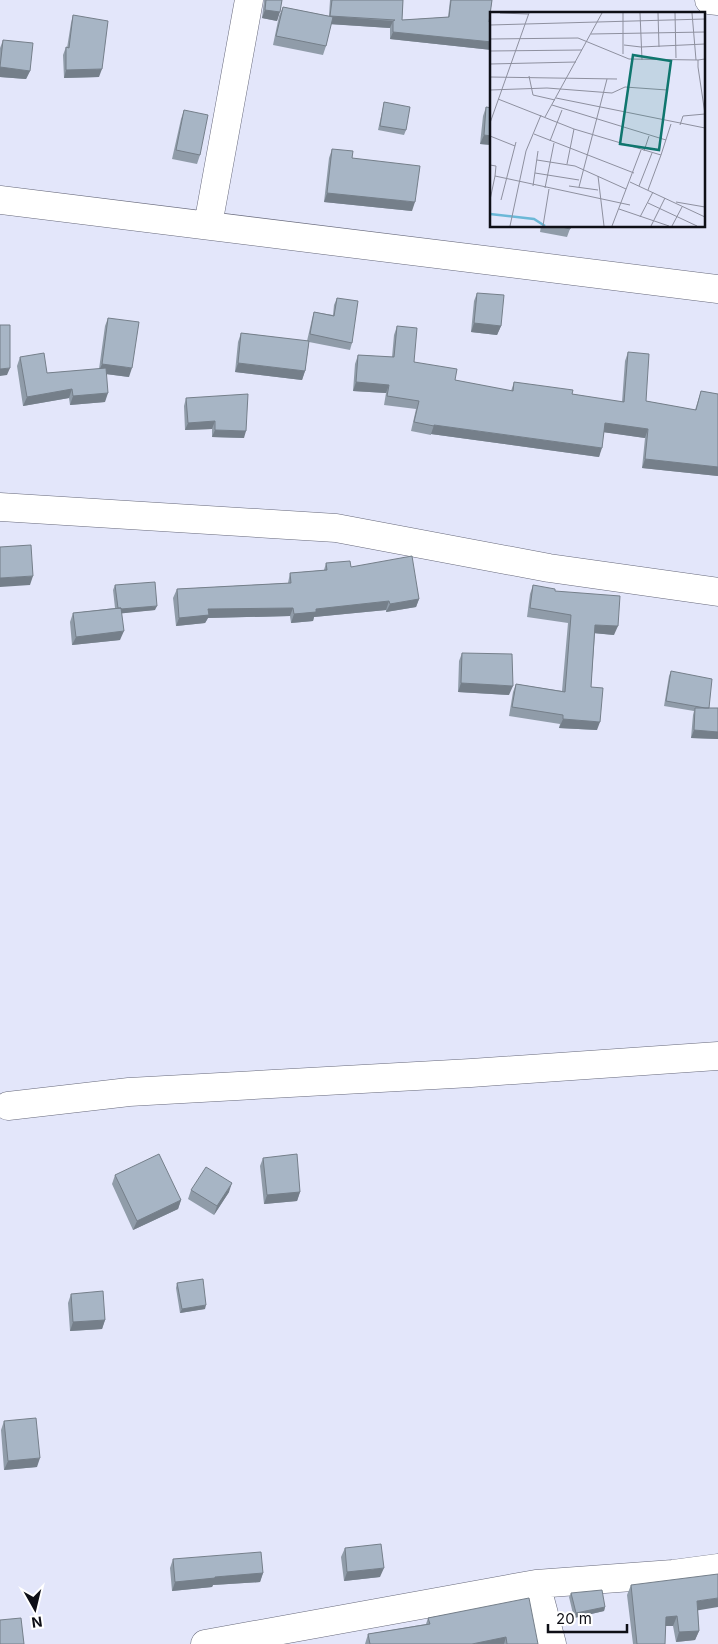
<svg xmlns="http://www.w3.org/2000/svg" width="718" height="1644" viewBox="0 0 718 1644" font-family="Inter,sans-serif">
	<style>
		.lines { fill: none; stroke-linecap: round; stroke-linejoin: round }
		.minor-casing { stroke: #67697b; stroke-width: 29 }
		.minor { stroke: #fff; stroke-width: 28 }
		.wall { fill: #909ca9 }
		.shaded-wall { fill: #757f8a }
		.building { fill: #a7b5c5; stroke: #757f8a }
		.inset-river { fill: none; stroke: #6bb8d7; stroke-width: 2.5 }
		.inset-road { fill: none; stroke: #8e909f; stroke-width: 1 }
		.view { fill: #0f766e; fill-opacity: 0.15; stroke: #0f766e; stroke-width: 2.5 }
		.inset-edge { fill: none; stroke: #0e0f16; stroke-width: 2.5 }
	</style>
	<rect width="100%" height="100%" fill="#e3e6fa"/>
	<g class="lines">
		<defs>
			<path id="minor" d="M709 0 718 1
				M0 200 718 289
				M208 225 249 0
				M0 507 336 528 549 568 718 592
				M8 1106 129 1092 471 1073 718 1056
				M536 1584 552 1644
				M205 1644 536 1584 673 1574 718 1568"/>
		</defs>
		<!-- minor casing -->
		<use href="#minor" class="minor-casing"/>
		<!-- minor -->
		<use href="#minor" class="minor"/>
	</g>
	<!-- wall -->
	<path class="wall" d="M264 0H282L277 21 262 18Z
		M330 0H403L402 20 448 17 450 0H492L489 22H492V50L390 39V28L331 24 326 46 323 55 273 45 279 16 283 7 329 16Z
		M73 15 99 77 64 78 63 55 66 47 67 48 71 23Z
		M3 40 30 71 26 79 0 77V48Z
		M384 102 406 130 404 135 378 130 383 107Z
		M486 107 492 108V145L480 144 483 116Z
		M184 110 200 155 197 164 172 159 181 119Z
		M332 149 352 158 412 211 324 202 329 158Z
		M541 226H571L567 237 540 232Z
		M477 293 501 326 497 335 471 332 474 301Z
		M337 298 352 343 350 350 309 342 305 371 302 380 235 372 238 342 241 333 307 341 312 319 314 312 333 315 334 305Z
		M108 318 129 377 106 374 105 402 70 405 69 398 23 406 17 366 20 357 47 373 99 369 105 326Z
		M397 326 414 362 455 380 511 391 514 382 572 394 622 402 625 361 628 352 646 401 695 410 701 391 718 394V393V476L642 468 645 438 604 432 599 457 431 434V435L411 431 416 409 384 405 386 393 353 391 355 364 358 355 392 357 394 335Z
		M186 398 244 438 212 437V429L185 430 184 406Z
		M326 563 351 567 419 599 416 607 386 612V610L314 617 313 621 291 623 290 616 208 618 205 623 176 626 173 598 177 589 288 583 290 573 324 570Z
		M115 585 155 610 121 613 120 640 72 645 70 622 73 613 115 608 113 590Z
		M533 585 555 591 614 635 595 633 591 687 597 730 559 728 560 724 509 716 513 692 516 684 562 691 568 623 527 617 530 594Z
		M462 653 509 695 458 692 459 661Z
		M671 671 709 708H718V739L691 738 693 715 694 711 664 706 669 676Z
		M263 1158 300 1192 297 1201 264 1204 260 1166Z
		M115 1175 181 1200 178 1209 133 1230 112 1184Z
		M191 1190 229 1192 214 1215 188 1199Z
		M177 1283 205 1309 180 1313 176 1288Z
		M71 1294 105 1320 102 1329 70 1331 68 1303Z
		M4 1421 37 1467 4 1470 1 1430Z
		M345 1548 380 1577 344 1581 341 1557Z
		M173 1559 263 1573 260 1582 213 1585 212 1587 172 1591 170 1568Z
		M631 1585 698 1610 699 1631 695 1640 676 1642 673 1626H665V1644H633L627 1595Z
		M571 1593 605 1607 604 1611 574 1618 569 1597Z
		M428 1618 538 1644H365L368 1634 426 1624Z"/>
	<!-- shaded-wall -->
	<path class="shaded-wall" d="M265 10 280 12 277 21 262 18Z
		M330 16 393 21 390 28 328 24Z
		M393 32 492 42V50L390 39Z
		M0 67 30 71 26 79 0 77Z
		M102 69 99 77 64 78 66 70Z
		M484 135 492 136V145L480 144Z
		M327 193 415 202 412 211 324 202Z
		M474 323 501 326 497 335 471 332Z
		M238 363 305 371 302 380 235 372Z
		M102 364 132 368 129 377 98 373Z
		M10 368 7 375 0 376V369Z
		M356 382 389 385 386 393 353 391Z
		M72 389 69 398 23 406 27 397Z
		M108 393 105 402 70 405 73 396Z
		M215 421 212 429 185 430 188 423Z
		M605 423 648 429 645 438 602 432Z
		M434 425 602 448 599 457 431 434Z
		M215 430 246 431 244 438 212 437Z
		M645 459 718 467V476L642 468Z
		M33 576 30 585 0 587V578Z
		M419 599 416 607 386 612 390 604Z
		M389 601 386 610 314 617 313 621 291 623 294 614 316 609Z
		M157 606 155 610 116 614 118 609Z
		M293 608 290 616 208 618 205 623 176 626 179 618 208 609Z
		M595 625 618 626 614 635 592 633Z
		M124 631 120 640 72 645 76 637Z
		M461 683 513 686 509 695 458 692Z
		M563 719 600 722 597 730 559 728Z
		M694 730 718 732V739L691 738Z
		M232 1183 229 1192 214 1215 217 1206Z
		M300 1192 297 1201 264 1204 267 1195Z
		M181 1200 178 1209 133 1230 137 1221Z
		M206 1305 205 1309 180 1313 182 1309Z
		M105 1320 102 1329 70 1331 73 1322Z
		M40 1458 37 1467 4 1470 8 1461Z
		M384 1568 380 1577 344 1581 347 1572Z
		M263 1573 260 1582 213 1585 212 1587 172 1591 175 1582 215 1577Z
		M718 1598V1607L694 1611 697 1601Z
		M605 1607 604 1611 574 1618 576 1613Z
		M677 1616 673 1626H662L666 1617Z
		M699 1631 695 1640 676 1642 679 1632Z
		M506 1637 504 1644H472Z"/>
	<!-- building -->
	<path class="building" d="M266 0H282L280 12 265 10Z
		M332 0H403L402 20 449 17 451 0H492L489 22H492V42L393 32V21L395 20 330 16Z
		M283 7 333 17 326 46 276 36Z
		M73 15 108 21 102 69 66 70V47L69 48Z
		M3 40 33 43 30 71 0 67Z
		M384 102 410 107 406 130 380 126Z
		M486 107 492 108V136L484 135Z
		M184 110 208 115 200 155 176 150Z
		M332 149 353 151 352 158 420 166 415 202 327 193Z
		M558 226H571L570 229Z
		M477 293 504 295 501 326 474 323Z
		M337 298 358 301 352 343 310 334 314 312 334 316Z
		M108 318 139 322 132 368 102 364Z
		M0 325H10V368L0 369Z
		M397 326 417 328 414 362 457 369 455 380 513 391 514 382 573 390 572 394 624 402 628 352 649 354 646 401 696 410 701 391 718 394V467L645 459 648 429 605 423 602 448 434 425V426L414 422 419 401 387 396 389 385 356 382 358 355 394 357Z
		M241 333 309 341 305 371 238 363Z
		M44 353 47 373 106 368 108 393 73 396 72 389 27 397 20 357Z
		M248 394 246 431 215 430V421L188 423 186 398Z
		M31 545 33 576 0 578V547Z
		M412 556 419 599 390 604 389 601 316 609V612L294 614 293 608 208 609 209 615 179 618 177 589 291 583 290 573 327 570 326 563 350 561 351 567Z
		M155 582 157 606 121 609V608H118L115 585Z
		M533 585 555 589V591L620 596 618 626 595 625 591 687 603 688 600 722 563 719V715L512 707 516 684 565 692 571 615 530 608Z
		M121 608 124 631 76 637 73 613Z
		M462 653 512 654 513 686 461 683Z
		M671 671 712 679 709 708H705L666 701Z
		M695 708H718V732L694 730Z
		M159 1154 181 1200 137 1221 115 1175Z
		M297 1154 300 1192 267 1195 263 1158Z
		M206 1167 232 1183 217 1206 191 1190Z
		M203 1279 206 1305 182 1309 177 1283Z
		M103 1291 105 1320 73 1322 71 1294Z
		M36 1418 40 1458 8 1461 4 1421Z
		M381 1544 384 1568 347 1572 345 1548Z
		M261 1552 263 1573 215 1577V1578L175 1582 173 1559Z
		M718 1574V1598L697 1601 699 1631 679 1632 677 1616 666 1617 665 1644H637L631 1585Z
		M602 1590 605 1607 576 1613 571 1593Z
		M529 1598 538 1644H507L506 1637 472 1644H370L368 1634 430 1624 428 1618Z
		M21 1618 24 1644H0V1620Z"/>
	<!-- overview -->
	<g transform="translate(490 12)">
		<rect width="215" height="215" fill="#e3e6fa"/>
		<path class="inset-river" d="M0 202 44 207 55 214"/>
		<path class="inset-road" d="M10 1 38 2M133 1V42M150 1 152 48M168 1 169 35M185 1 186 46M202 1 206 48M0 13 215 7M101 22 215 20M0 27 88 26 139 47 208 48M134 33 151 35 215 32M0 39 92 38M0 52 86 50M39 64 43 83 65 88M0 65 127 67M0 78 57 76 122 81 135 75 177 78M66 86 215 116M8 87 84 117 171 143 181 112M62 93 176 128M215 102 208 55V48L215 47M55 105 112 1M0 111 39 1M190 113 193 104 215 102M44 122 144 161M0 124 25 134M60 129 72 98M154 139 159 124M47 148 85 154 136 177M77 152 84 117M0 153 6 154 5 164 140 193M45 161 89 168M108 164 114 214M140 170 215 205M43 174 48 139M79 174 108 178M149 174 162 141M89 175 117 67M55 176 64 131M158 178 171 143M0 188 5 164M11 188 26 130M186 190 215 195M158 191 207 214M129 197 179 214M150 205 163 180M20 214 36 139 51 103M53 214 59 177M122 214 151 138M161 214 175 186M182 214 192 195"/>
		<path class="view" d="M143 43 181 49 169 138 130 132Z"/>
		<rect width="215" height="215" class="inset-edge"/>
	</g>
	<!-- north arrow -->
	<g transform="translate(35 1609) rotate(172)" stroke="#ffffff" stroke-width="4" paint-order="stroke">
	<path d="M0-4L9 19L0 12L-9 19Z" fill="#0e0f16"/>
	<text y="-8" font-size="14" font-weight="bold" text-anchor="middle" fill="#0e0f16">N</text>
	</g>
	<!-- scale -->
	<path d="M548 1624v8h79v-8" fill="none" stroke="#0e0f16" stroke-width="2.5"/>
	<text x="556" y="1624" font-size="15" fill="#0e0f16" stroke="#ffffff" stroke-width="4" paint-order="stroke">20 m</text>
</svg>
